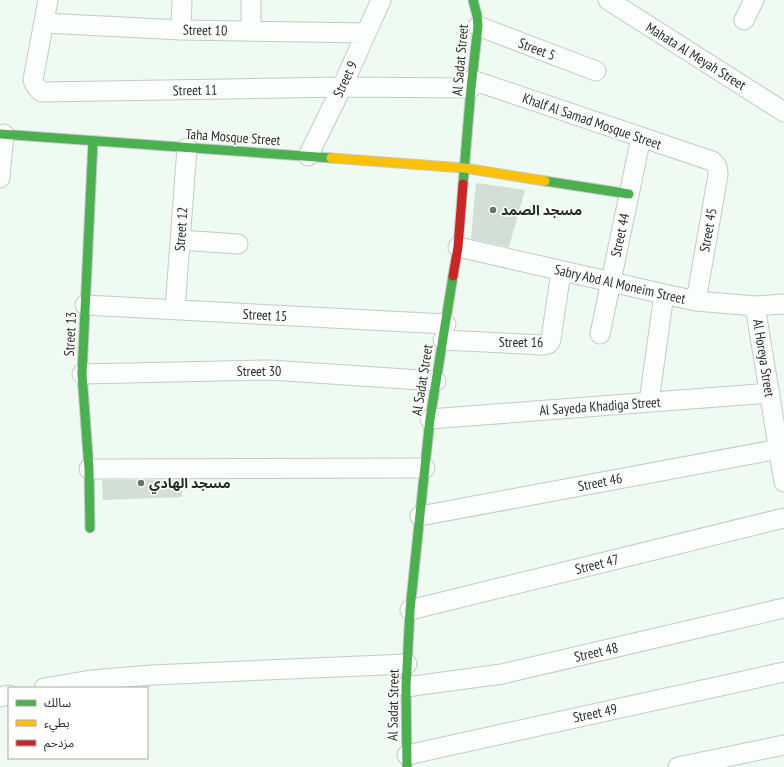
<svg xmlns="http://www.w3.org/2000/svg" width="784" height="767" viewBox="0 0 784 767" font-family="'PT Sans Narrow','Noto Sans Arabic',sans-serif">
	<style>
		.building { fill: #d2ded6 }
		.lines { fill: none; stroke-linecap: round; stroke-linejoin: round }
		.street-casing { stroke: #c1ccc5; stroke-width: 21 }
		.fast-casing { stroke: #c1ccc5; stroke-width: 11 }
		.slow-casing { stroke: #c1ccc5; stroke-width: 11 }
		.jam-casing { stroke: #c1ccc5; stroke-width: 11 }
		.street { stroke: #fcfefd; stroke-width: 19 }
		.fast { stroke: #4caf50; stroke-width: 9 }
		.slow { stroke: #ffc107; stroke-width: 9 }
		.jam { stroke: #c62828; stroke-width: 9 }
		.poi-dot { fill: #67736b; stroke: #fff; stroke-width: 1.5 }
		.labels { text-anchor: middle; stroke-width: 3; stroke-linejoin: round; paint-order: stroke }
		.street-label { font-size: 14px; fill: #1f2b23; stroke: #fff }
		.poi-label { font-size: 14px; font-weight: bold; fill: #1f2b23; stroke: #fff; text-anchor: start }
	</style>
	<rect width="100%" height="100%" fill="#eefaf2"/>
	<!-- building -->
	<path class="building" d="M476 183 525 190 509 247 471 239Z
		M102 480H182V497L103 500Z"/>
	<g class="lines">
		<defs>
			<path id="street" d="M48 0 33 80C35 86 37 89 42 92L342 87 471 88
				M251 0V31
				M608 0 784 112
				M744 20 754 0
				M44 23 181 30 366 33
				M478 26 596 71
				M181 30 182 0
				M472 80 712 161C717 165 718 168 718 175L696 301
				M308 156 342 87 381 0
				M0 178 4 134
				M180 240 238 244
				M458 247 664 294 696 301 755 306 784 304
				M85 305 446 324
				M755 306 784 482
				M175 309 187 148
				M600 334 641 137
				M443 340 543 345C548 345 550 343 551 339L561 271
				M82 374 270 370 436 381
				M649 402 664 294
				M430 419 770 393
				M89 469 425 468
				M420 516 779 449
				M410 610 784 518
				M406 687 502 674 784 608
				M44 688 91 680 152 675 407 664
				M0 697 9 695
				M407 755 784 672
				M678 767 784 745"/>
			<path id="fast" d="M0 134 331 158
				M545 181 629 194
				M463 184 471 88 478 26 477 15 473 0
				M90 528 89 469 82 374 93 141
				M407 767 406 687 410 610 430 419 453 276"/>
			<path id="slow" d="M331 158 464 168 545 181"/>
			<path id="jam" d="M453 276 458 247 463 184"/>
		</defs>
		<!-- street casing -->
		<use href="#street" class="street-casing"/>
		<!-- fast casing -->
		<use href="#fast" class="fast-casing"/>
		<!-- slow casing -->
		<use href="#slow" class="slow-casing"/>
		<!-- jam casing -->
		<use href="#jam" class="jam-casing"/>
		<!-- street -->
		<use href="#street" class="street"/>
		<!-- fast -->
		<use href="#fast" class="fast"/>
		<!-- slow -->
		<use href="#slow" class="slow"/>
		<!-- jam -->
		<use href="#jam" class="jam"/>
	</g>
	<!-- markers -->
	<g class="poi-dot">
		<circle cx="493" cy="210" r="4"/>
		<circle cx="141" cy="483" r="4"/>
	</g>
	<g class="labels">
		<!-- street labels -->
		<g class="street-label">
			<text transform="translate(205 30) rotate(1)" y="5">Street 10</text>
			<text transform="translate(537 49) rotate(21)" y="5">Street 5</text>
			<text transform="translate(696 56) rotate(32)" y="5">Mahata Al Meyah Street</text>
			<text transform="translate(460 60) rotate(-85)" y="5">Al Sadat Street</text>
			<text transform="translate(345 79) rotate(-65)" y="5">Street 9</text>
			<text transform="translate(195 90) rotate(-1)" y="5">Street 11</text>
			<text transform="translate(592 121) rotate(19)" y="5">Khalf Al Samad Mosque Street</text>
			<text transform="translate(233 137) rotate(4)" y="5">Taha Mosque Street</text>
			<text transform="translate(181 229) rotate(-86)" y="5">Street 12</text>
			<text transform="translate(708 230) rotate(-80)" y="5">Street 45</text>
			<text transform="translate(620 235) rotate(-78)" y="5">Street 44</text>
			<text transform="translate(620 284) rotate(13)" y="5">Sabry Abd Al Moneim Street</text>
			<text transform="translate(265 315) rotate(3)" y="5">Street 15</text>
			<text transform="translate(70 334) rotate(-87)" y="5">Street 13</text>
			<text x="521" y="347">Street 16</text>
			<text transform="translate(764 358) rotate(81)" y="5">Al Horeya Street</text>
			<text x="259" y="376">Street 30</text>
			<text transform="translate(422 380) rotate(-81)" y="5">Al Sadat Street</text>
			<text transform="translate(600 406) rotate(-4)" y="5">Al Sayeda Khadiga Street</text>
			<text transform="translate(600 482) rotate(-11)" y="5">Street 46</text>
			<text transform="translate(597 564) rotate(-14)" y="5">Street 47</text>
			<text transform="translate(596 652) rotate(-13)" y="5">Street 48</text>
			<text transform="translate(393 705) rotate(-89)" y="5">Al Sadat Street</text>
			<text transform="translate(595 713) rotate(-12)" y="5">Street 49</text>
		</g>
		<!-- poi labels -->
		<g class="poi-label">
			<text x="501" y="215">مسجد الصمد</text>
			<text x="149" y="488">مسجد الهادي</text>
		</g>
	</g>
	<!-- legend -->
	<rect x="8" y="687" width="140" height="72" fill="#ffffff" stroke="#a5aaa7"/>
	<rect x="16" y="700" width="20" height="6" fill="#4caf50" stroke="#a5aaa7"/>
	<text x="44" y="707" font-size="12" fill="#1f2b23">سالك</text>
	<rect x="16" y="720" width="20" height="6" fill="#ffc107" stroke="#a5aaa7"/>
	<text x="44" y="727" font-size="12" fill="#1f2b23">بطيء</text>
	<rect x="16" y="740" width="20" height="6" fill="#c62828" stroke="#a5aaa7"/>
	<text x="44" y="747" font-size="12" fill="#1f2b23">مزدحم</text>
</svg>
